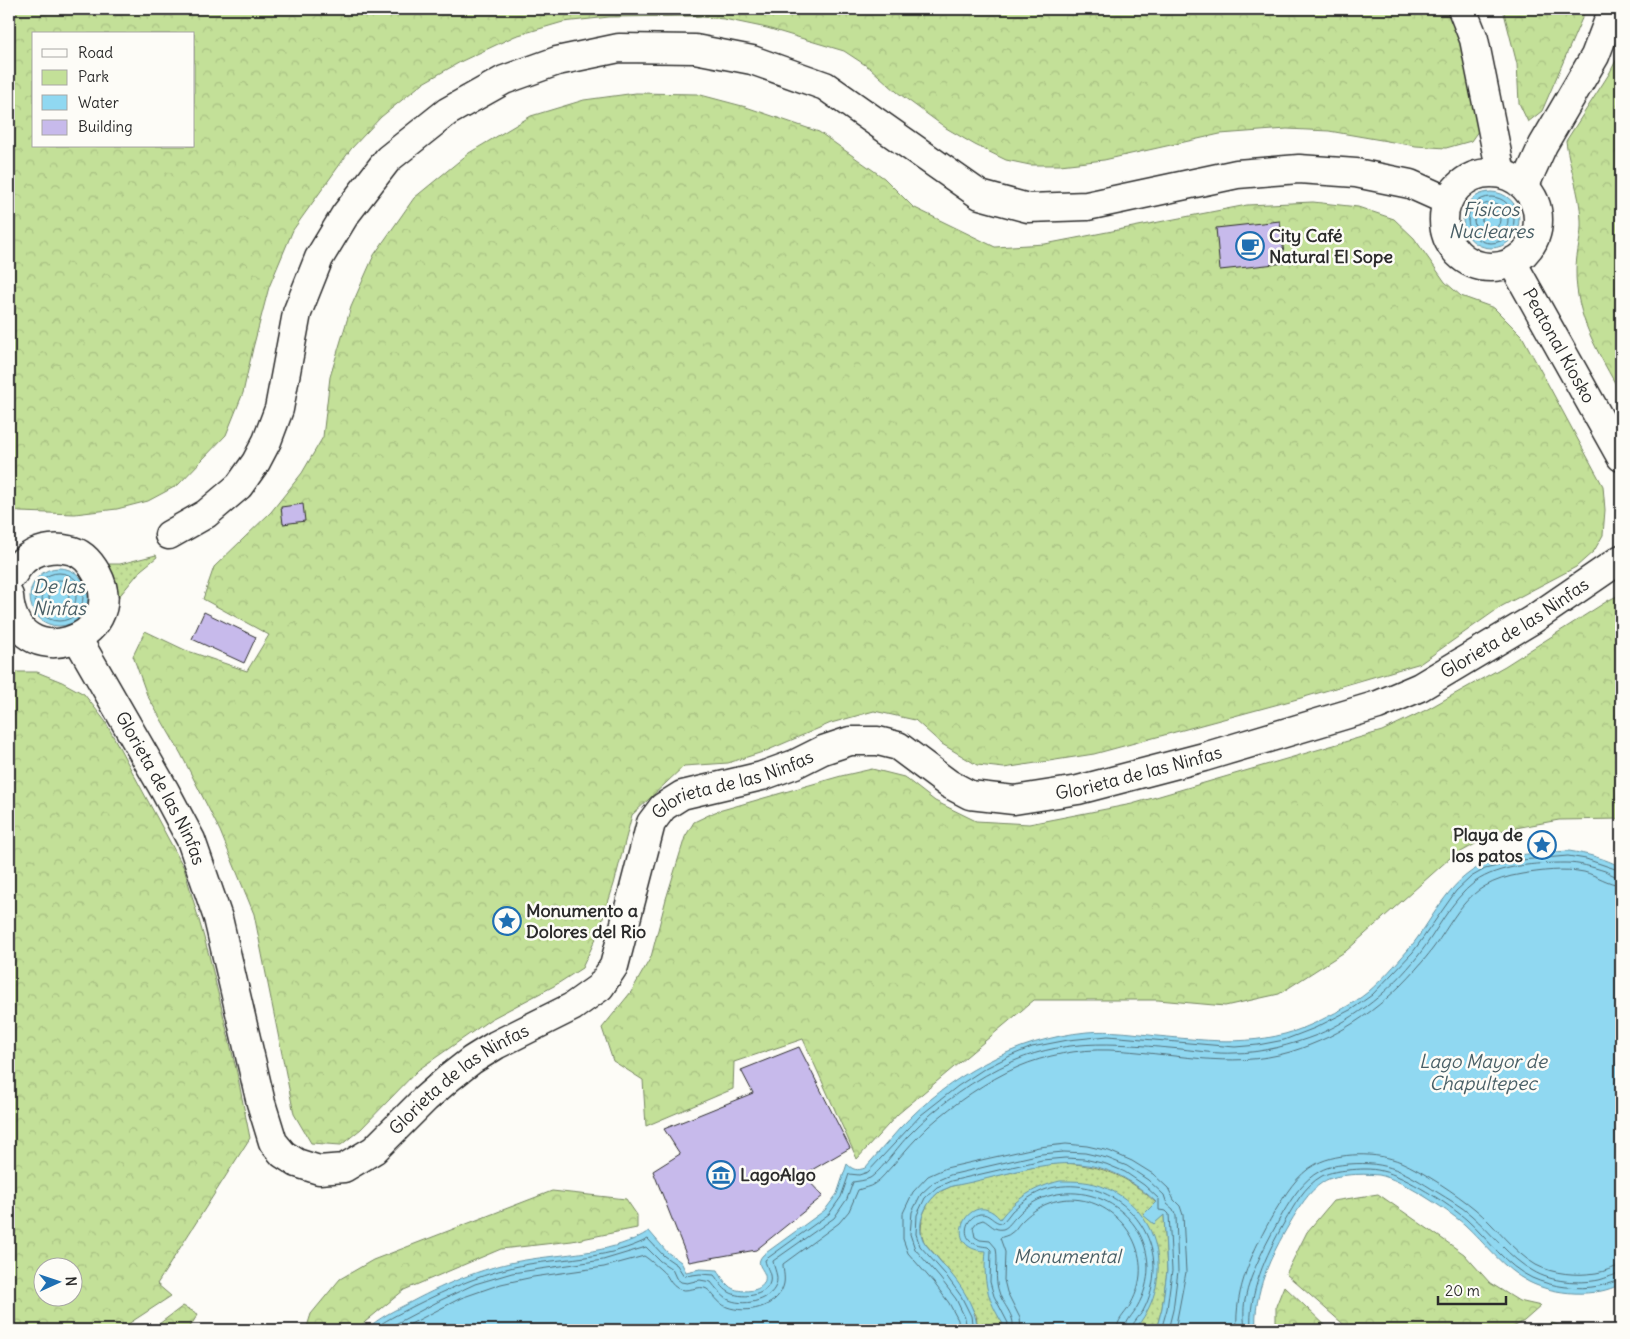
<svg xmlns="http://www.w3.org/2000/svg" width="1630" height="1339" viewBox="0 0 1630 1339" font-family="Delius,sans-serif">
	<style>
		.green { fill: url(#green-dots); stroke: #778662 }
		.forest { fill: url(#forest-crowns); stroke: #778662; fill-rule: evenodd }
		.water { fill: #90d8f1; stroke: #6893a2 }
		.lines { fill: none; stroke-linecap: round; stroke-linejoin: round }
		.shore { stroke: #53707a; stroke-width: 1 }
		.building { fill: #c7baeb; stroke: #2b2b2b }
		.minor-casing { stroke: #2b2b2b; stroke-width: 31 }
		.minor { stroke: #fdfcf7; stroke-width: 28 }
		.labels { text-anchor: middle; stroke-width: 5; stroke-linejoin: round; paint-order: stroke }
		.poi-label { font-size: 18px; font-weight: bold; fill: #2b2b2b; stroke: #fdfcf7; text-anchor: start }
		.street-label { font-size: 18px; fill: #2b2b2b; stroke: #fdfcf7 }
		.water-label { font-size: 19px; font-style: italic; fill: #495f66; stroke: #fdfcf7 }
	</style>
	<defs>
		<pattern id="green-dots" width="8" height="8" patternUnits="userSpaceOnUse" patternTransform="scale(1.25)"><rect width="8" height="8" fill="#c3e098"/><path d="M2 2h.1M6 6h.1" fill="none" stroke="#a8c083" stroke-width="1.8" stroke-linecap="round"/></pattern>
		<pattern id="forest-crowns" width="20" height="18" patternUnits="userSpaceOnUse" patternTransform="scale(1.25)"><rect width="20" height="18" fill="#c3e098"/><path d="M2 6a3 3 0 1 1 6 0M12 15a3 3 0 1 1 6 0" fill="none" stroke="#a8c083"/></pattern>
	</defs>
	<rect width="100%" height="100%" fill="#fdfcf7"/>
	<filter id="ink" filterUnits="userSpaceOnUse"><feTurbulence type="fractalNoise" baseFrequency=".02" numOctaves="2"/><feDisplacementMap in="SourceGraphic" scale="10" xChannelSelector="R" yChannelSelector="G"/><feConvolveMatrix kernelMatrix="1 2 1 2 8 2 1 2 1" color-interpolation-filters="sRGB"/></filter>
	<g filter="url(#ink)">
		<!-- green -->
		<path class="green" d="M156 555 157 557 141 570 117 599 116 598C116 586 114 578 108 567L109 564H120Z
			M1065 1163C1103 1166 1128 1176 1156 1203L1154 1224 1164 1214 1167 1271 1162 1308 1156 1330H978L976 1315 949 1271 924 1242 921 1232 922 1217 929 1201 939 1192 952 1186 1043 1165Z"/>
		<!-- forest -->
		<path class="forest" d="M9 9H1454L1477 102 1478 131 1471 141 1446 148 1416 146 1329 131 1287 129 1220 134 1104 160 1060 165H1030L1006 160 975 145 946 128 897 92 870 68 844 51 767 28 724 19 692 16 609 17 563 22 515 36 462 61 423 83 381 117 351 149 293 230 269 287 253 348 243 393 226 435 178 485 148 501 117 509 75 514 20 512 9 510ZM34 34H194V146H34Z
			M1503 9H1586L1542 111 1528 122 1519 103 1517 64Z
			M1621 51V394C1599 353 1575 318 1576 269 1576 253 1582 236 1581 220 1580 192 1569 167 1566 141L1609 74Z
			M636 93 697 94 746 107 819 132 884 178 913 207 995 247 1045 244 1247 205 1313 202 1358 207 1394 219 1414 238 1445 282 1461 296 1494 308 1522 336 1603 486 1605 510 1603 535 1594 551 1576 567 1502 606 1421 663 1301 698 1094 754 1004 768 977 765 942 744 915 720 874 711 831 723 766 751 728 763 684 766 632 815 614 884 598 934 582 968 554 986 491 1019 418 1070 361 1129 341 1145 311 1143 294 1114 254 914 220 831 181 754 147 695 133 656 145 631 185 650 247 671 269 635 203 599 214 567 271 512 302 473 323 437 330 377 351 307 374 255 414 198 469 153 531 116 584 100Z
			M1621 594V819L1559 820 1499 831 1450 858 1346 951 1279 994 1225 1006 1158 1000H1034L898 1114 857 1159 803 1039 734 1062 733 1089 646 1126 643 1080 613 1061 602 1028 631 992 651 957 666 899 685 837 694 822 715 812 841 776 872 769 904 777 935 801 976 821 1029 824 1132 804 1382 731 1426 710 1505 666 1609 600Z
			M12 672H37L62 682 84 694 105 721 184 868 209 955 237 1073 250 1138 157 1284 171 1296 119 1330H9V673ZM42 1266H72V1296H42Z
			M552 1191 626 1199 637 1215V1228L572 1241 501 1249 404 1290 365 1322 358 1330H306L311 1314 340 1279 373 1260Z
			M1378 1194 1464 1254 1490 1283 1519 1301 1541 1306 1524 1321 1508 1330H1350L1286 1274 1307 1232 1333 1201Z
			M1284 1286 1330 1330H1276V1306Z
			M183 1306 198 1314 188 1330H151Z
			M1552 1323 1572 1330H1541Z"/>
		<!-- water -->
		<path class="water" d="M1463 220a28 28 0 1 1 56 0a28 28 0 1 1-56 0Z
			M30 597a29 29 0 1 1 58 0a29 29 0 1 1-58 0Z
			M1569 851C1587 854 1604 858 1621 867V1284C1595 1298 1555 1295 1529 1282 1503 1269 1485 1243 1464 1224 1446 1209 1401 1179 1379 1175 1368 1174 1358 1174 1348 1175 1340 1176 1330 1177 1323 1182 1308 1192 1299 1208 1290 1223 1271 1255 1253 1293 1256 1330H1156L1162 1308 1167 1271 1164 1215 1154 1224 1143 1215 1156 1202C1086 1136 1032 1172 952 1186 948 1188 942 1190 939 1192 925 1203 916 1224 923 1240 927 1248 935 1254 940 1261 959 1282 974 1302 978 1330H366C378 1318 395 1310 411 1302 449 1282 488 1265 532 1259 571 1253 615 1253 649 1231L667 1252 681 1262 686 1272 700 1269 718 1270C721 1276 724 1282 729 1286 736 1293 759 1293 764 1283 770 1270 752 1267 763 1255L825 1210 837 1194 847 1164C853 1170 857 1171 865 1168 877 1155 888 1141 900 1128 949 1076 1015 1039 1087 1032 1110 1030 1134 1033 1157 1036 1213 1041 1261 1048 1315 1023 1333 1014 1352 1005 1368 992 1382 980 1396 964 1408 950 1432 922 1447 881 1483 865 1509 853 1541 853 1569 851Z
			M1060 1181C1076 1181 1091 1181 1106 1188 1164 1212 1174 1285 1134 1330H996L1003 1324C987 1299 983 1281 986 1251 937 1250 971 1184 1000 1219 1016 1198 1035 1187 1060 1181Z"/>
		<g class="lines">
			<!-- shore -->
			<path class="shore" d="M1468 220a23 23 0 1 1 46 0a23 23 0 1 1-46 0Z
				M1474 220a17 17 0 1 1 34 0a17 17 0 1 1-34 0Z
				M1482 220a9 9 0 1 1 18 0a9 9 0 1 1-18 0Z
				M35 597a24 24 0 1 1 48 0a24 24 0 1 1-48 0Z
				M42 597a17 17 0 1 1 34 0a17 17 0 1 1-34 0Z
				M49 597a10 10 0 1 1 20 0a10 10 0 1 1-20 0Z
				M373 1330C383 1321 399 1314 412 1307 450 1288 487 1271 529 1264 569 1258 611 1258 648 1239L664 1256 677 1265 684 1276 700 1274 714 1275C719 1281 722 1288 729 1292 740 1299 766 1297 770 1282 772 1274 766 1267 765 1260L829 1214 841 1197 849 1174 859 1175 868 1172 921 1115 958 1086 984 1069 1010 1056 1032 1047 1068 1040 1108 1036 1235 1047 1258 1045 1284 1040 1315 1028 1352 1009 1372 995 1413 952 1456 891 1471 877 1485 869 1521 860 1568 856 1586 859 1621 871
				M384 1330 441 1300 475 1284 512 1273 603 1260 646 1247 660 1261 672 1269 676 1278 681 1282 687 1283 700 1280 711 1282C716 1288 720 1294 727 1299 742 1307 770 1302 776 1285 779 1276 774 1269 773 1261L834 1218 847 1199 853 1182C858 1181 864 1181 870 1178 880 1172 899 1145 909 1135 938 1105 975 1078 1014 1061 1070 1037 1122 1044 1181 1049 1199 1051 1217 1054 1234 1053 1262 1053 1291 1045 1317 1035 1357 1018 1391 990 1418 956 1437 932 1450 901 1475 882 1499 865 1537 863 1566 863 1579 863 1592 867 1605 871 1611 874 1615 877 1621 877
				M399 1330 461 1298 501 1284 533 1277 604 1267 644 1256C648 1258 665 1273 667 1276 670 1281 672 1285 677 1288 687 1294 699 1284 707 1289 714 1294 717 1303 727 1307 746 1314 776 1308 783 1287 786 1279 783 1271 783 1264L839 1223 849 1211 858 1190C863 1188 870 1187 874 1184 882 1179 887 1171 893 1165 905 1151 916 1138 929 1126 955 1103 986 1081 1018 1067 1046 1055 1078 1049 1109 1050 1169 1052 1230 1070 1290 1052 1345 1035 1386 1005 1423 961 1458 920 1460 884 1522 874 1541 871 1564 868 1584 872 1596 875 1608 884 1621 885
				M959 1330 958 1320 949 1303 934 1283 908 1253 903 1239V1213L913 1192 928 1176 946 1168 1039 1147 1066 1144 1087 1146 1109 1151 1132 1161 1153 1174 1168 1188 1174 1200 1180 1206 1183 1215 1186 1272 1175 1330
				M967 1330 965 1318 956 1299 940 1278 915 1249 910 1234 912 1212 921 1194 934 1182 950 1175 1041 1154 1064 1152 1085 1153 1107 1158 1127 1166 1148 1180 1164 1195 1167 1204 1173 1209 1176 1216 1178 1271 1173 1310 1168 1330
				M973 1330 971 1316 961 1296 945 1274 920 1246 916 1234 917 1215 925 1198 937 1187 951 1181 1042 1160 1065 1158 1084 1159 1106 1164 1125 1172 1144 1185 1159 1199V1210L1166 1211 1169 1214 1172 1271 1167 1309 1161 1330
				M1003 1330 1007 1327 1008 1323 994 1296 990 1282 991 1250 988 1247C982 1246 977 1246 972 1242 961 1234 967 1216 980 1214 990 1213 993 1223 1002 1223 1006 1219 1009 1215 1012 1211 1022 1202 1034 1193 1047 1189 1099 1174 1153 1213 1154 1267 1154 1283 1150 1298 1143 1311 1139 1317 1132 1323 1131 1330
				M1012 1330C1017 1318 1004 1306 1000 1295 993 1277 999 1265 996 1248L990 1241 980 1240 975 1237 973 1227 977 1222 983 1220C990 1223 994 1231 1003 1229 1009 1227 1012 1220 1017 1216 1023 1209 1030 1204 1038 1200 1088 1177 1147 1212 1148 1267 1148 1281 1144 1295 1137 1307 1133 1315 1125 1321 1125 1330
				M1021 1330 1020 1318 1007 1292 1004 1280 1005 1252 1000 1238C1004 1236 1008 1236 1011 1233 1015 1231 1017 1226 1021 1222 1029 1214 1038 1207 1049 1203 1095 1186 1144 1227 1140 1275 1139 1286 1135 1297 1129 1307 1124 1315 1117 1320 1117 1330
				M1237 1330C1234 1289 1254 1248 1274 1213 1285 1195 1297 1174 1316 1164 1339 1152 1377 1152 1401 1162 1422 1171 1457 1194 1475 1209 1496 1226 1512 1251 1536 1265 1553 1274 1577 1276 1596 1273 1605 1272 1612 1267 1621 1266
				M1245 1330C1244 1320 1243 1310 1245 1300 1250 1272 1269 1238 1283 1213 1292 1198 1303 1180 1320 1171 1329 1166 1339 1165 1349 1164 1388 1161 1405 1172 1437 1192 1448 1199 1461 1206 1471 1215 1492 1233 1509 1258 1533 1271 1551 1282 1579 1284 1599 1280 1607 1278 1614 1274 1621 1274
				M1251 1330C1248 1293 1266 1255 1284 1223 1294 1206 1304 1186 1322 1176 1330 1172 1339 1171 1348 1170 1359 1169 1371 1168 1382 1171 1405 1176 1449 1204 1467 1220 1488 1239 1506 1266 1532 1278 1552 1287 1578 1290 1599 1286 1607 1285 1614 1281 1621 1280"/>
		</g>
		<!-- building -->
		<path class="building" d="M1280 221 1285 263 1220 270 1216 228Z
			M303 504 305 521 283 524 281 507Z
			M204 612 256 637 244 663 192 639Z
			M799 1047 850 1148 803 1175 823 1196 756 1250 689 1262 653 1171 680 1154 664 1129 753 1093 741 1070Z"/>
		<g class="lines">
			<defs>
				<g id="minor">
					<path d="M1462 9 1474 39 1501 173"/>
					<circle cx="1491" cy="220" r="47"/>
					<path d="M1525 185 1543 145 1595 56 1613 9"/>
					<path id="s1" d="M1512 262 1621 457"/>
					<path d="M169 535 206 514 239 486 256 462 267 441 279 409 297 313 319 258 345 215 388 159 447 112 504 80 557 61 619 48 695 49 752 60 825 86 980 195 1028 208 1087 206 1237 174 1299 169 1356 173 1410 184 1448 201"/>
					<path d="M9 579C14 573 18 566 23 561 35 550 53 546 69 550 82 552 91 563 97 574 132 640 15 679 9 596"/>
					<path id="s2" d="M77 638 165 791 191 840 218 918 261 1103 273 1142 283 1154 297 1163 319 1170 344 1168 374 1150 425 1099 449 1078 472 1060 496 1045 572 1007 600 987 614 966 651 823 663 807 682 795 762 776 795 764 823 750 850 741H878L898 746 949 784 970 795 1014 800 1078 790 1204 757 1378 705 1420 687 1532 620 1621 559"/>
				</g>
			</defs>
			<!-- minor casing -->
			<use href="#minor" class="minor-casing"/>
			<!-- minor -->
			<use href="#minor" class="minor"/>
		</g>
	</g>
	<!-- icons -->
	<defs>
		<symbol id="cafe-ring" viewBox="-11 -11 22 22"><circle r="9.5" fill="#fdfcf7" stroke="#1f6fb2" stroke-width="1.5"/><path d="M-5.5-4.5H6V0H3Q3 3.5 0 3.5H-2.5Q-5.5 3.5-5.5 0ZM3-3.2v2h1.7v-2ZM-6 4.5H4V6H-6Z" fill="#1f6fb2"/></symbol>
		<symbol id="sight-ring" viewBox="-11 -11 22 22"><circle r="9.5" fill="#fdfcf7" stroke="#1f6fb2" stroke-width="1.5"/><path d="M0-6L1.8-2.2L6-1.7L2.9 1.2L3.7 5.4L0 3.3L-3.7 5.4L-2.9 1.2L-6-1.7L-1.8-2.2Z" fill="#1f6fb2"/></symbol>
		<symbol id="museum-ring" viewBox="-11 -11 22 22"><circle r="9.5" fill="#fdfcf7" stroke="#1f6fb2" stroke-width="1.5"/><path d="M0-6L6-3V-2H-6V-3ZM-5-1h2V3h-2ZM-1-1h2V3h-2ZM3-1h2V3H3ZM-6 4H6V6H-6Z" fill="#1f6fb2"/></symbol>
	</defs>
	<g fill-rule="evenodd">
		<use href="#cafe-ring" x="1234" y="230" width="32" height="32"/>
		<use href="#sight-ring" x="1526" y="829" width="32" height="32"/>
		<use href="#sight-ring" x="491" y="905" width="32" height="32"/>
		<use href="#museum-ring" x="705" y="1159" width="32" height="32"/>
	</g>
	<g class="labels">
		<!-- poi labels -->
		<g class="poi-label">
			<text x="1269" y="242">City Café<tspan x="1269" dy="21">Natural El Sope</tspan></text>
			<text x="1523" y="841" text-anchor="end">Playa de<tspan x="1523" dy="21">los patos</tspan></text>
			<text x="526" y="917">Monumento a<tspan x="526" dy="21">Dolores del Rio</tspan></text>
			<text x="740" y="1181">LagoAlgo</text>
		</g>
		<!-- street labels -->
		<g class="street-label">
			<text dy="6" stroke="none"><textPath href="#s1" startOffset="96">Peatonal Kiosko</textPath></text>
			<text dy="6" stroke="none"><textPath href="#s2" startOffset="2048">Glorieta de las Ninfas</textPath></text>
			<text dy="6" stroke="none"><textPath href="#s2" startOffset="1642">Glorieta de las Ninfas</textPath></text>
			<text dy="6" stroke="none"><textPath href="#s2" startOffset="1208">Glorieta de las Ninfas</textPath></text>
			<text dy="6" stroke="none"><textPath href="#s2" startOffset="172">Glorieta de las Ninfas</textPath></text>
			<text dy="6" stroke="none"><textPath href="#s2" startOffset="772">Glorieta de las Ninfas</textPath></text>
		</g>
		<!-- water labels -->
		<g class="water-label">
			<text x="1491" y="216">Físicos<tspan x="1491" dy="22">Nucleares</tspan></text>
			<text x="59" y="593">De las<tspan x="59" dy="22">Ninfas</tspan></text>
			<text x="1483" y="1068">Lago Mayor de<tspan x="1483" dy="22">Chapultepec</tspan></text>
			<text x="1067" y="1263">Monumental</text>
		</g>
	</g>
	<!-- margin -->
	<rect width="1630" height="1339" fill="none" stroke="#fdfcf7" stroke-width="30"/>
	<rect x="15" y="15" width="1600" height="1309" fill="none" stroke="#2b2b2b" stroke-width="2" filter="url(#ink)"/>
	<!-- legend -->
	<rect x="32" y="32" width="162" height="115" fill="#fdfcf7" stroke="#a9a8a5"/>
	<rect x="42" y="49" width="25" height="8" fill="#fdfcf7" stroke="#a9a8a5"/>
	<text x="78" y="58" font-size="15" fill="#2b2b2b">Road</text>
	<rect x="42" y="70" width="25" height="15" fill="#c3e098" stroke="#a9a8a5"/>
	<text x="78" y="82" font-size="15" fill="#2b2b2b">Park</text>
	<rect x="42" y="95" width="25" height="15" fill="#90d8f1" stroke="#a9a8a5"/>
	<text x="78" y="108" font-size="15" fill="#2b2b2b">Water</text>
	<rect x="42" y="120" width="25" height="15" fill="#c7baeb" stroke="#a9a8a5"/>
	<text x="78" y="132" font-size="15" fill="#2b2b2b">Building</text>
	<!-- north arrow -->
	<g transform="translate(58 1282) rotate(87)"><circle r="24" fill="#fdfcf7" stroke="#a9a8a5"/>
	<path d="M0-4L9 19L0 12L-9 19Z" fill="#1f6fb2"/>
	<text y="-8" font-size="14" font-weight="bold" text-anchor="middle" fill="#2b2b2b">N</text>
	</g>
	<!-- scale -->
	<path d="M1438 1296v8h68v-8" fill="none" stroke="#2b2b2b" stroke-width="2.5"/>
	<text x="1445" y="1296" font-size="15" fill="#2b2b2b" stroke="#fdfcf7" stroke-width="4" paint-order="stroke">20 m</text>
</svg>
